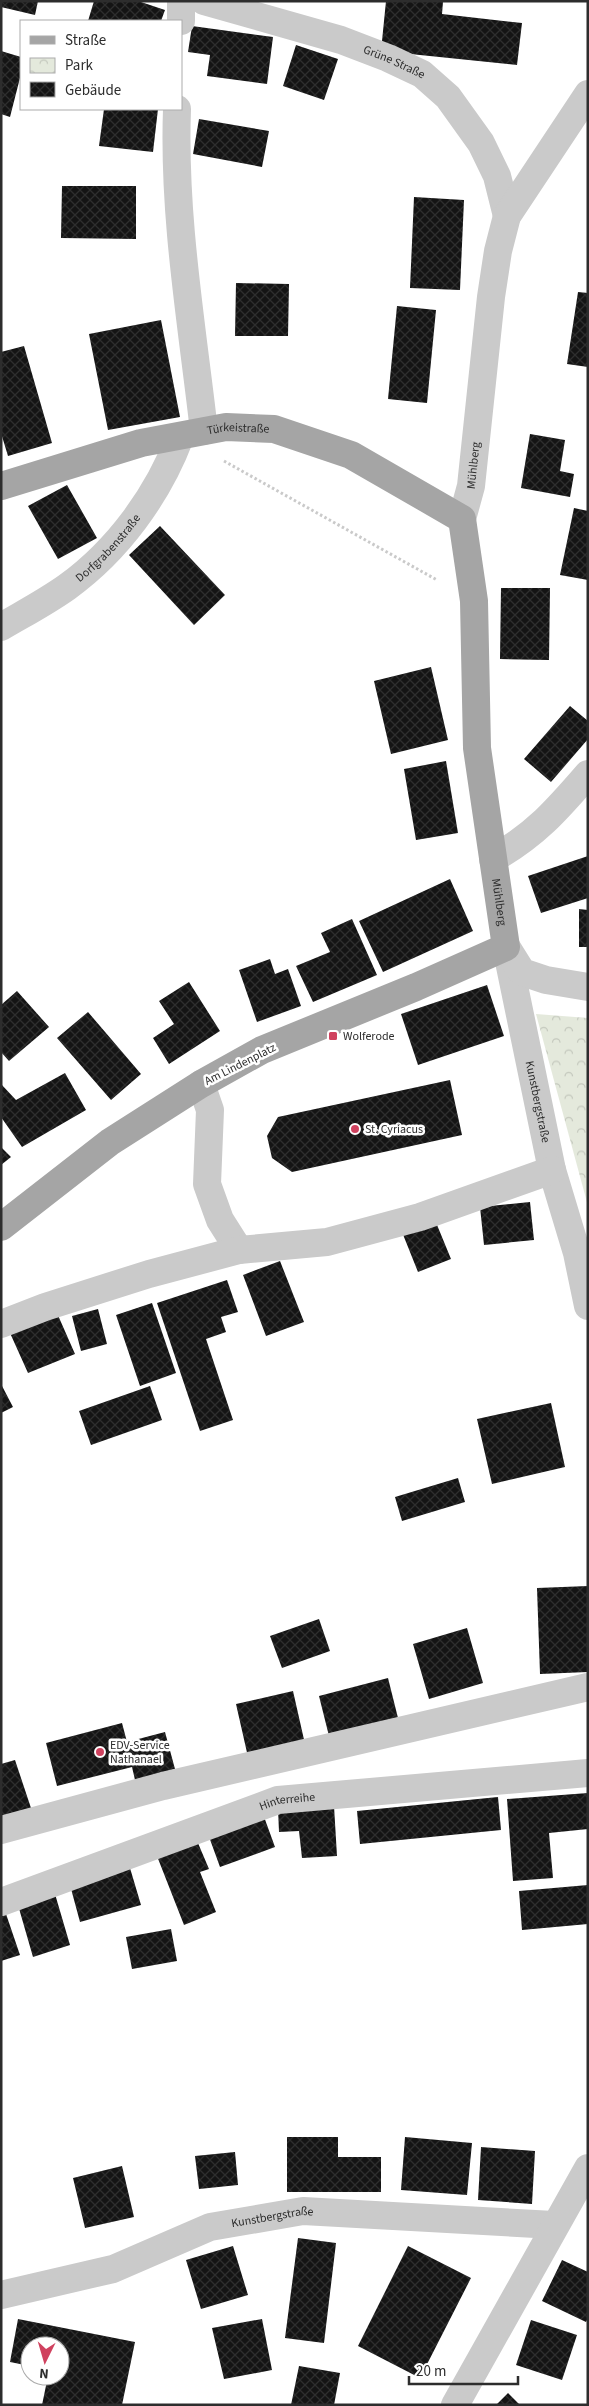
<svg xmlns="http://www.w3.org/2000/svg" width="589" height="2406" viewBox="0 0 589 2406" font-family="'Source Sans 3',sans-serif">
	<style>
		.park { fill: url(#park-crowns) }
		.building { fill: url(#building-cross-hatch) }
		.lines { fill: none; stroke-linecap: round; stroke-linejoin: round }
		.path { stroke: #cacaca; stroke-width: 3; stroke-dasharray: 2.5 2.5; stroke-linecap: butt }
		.minor { stroke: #cacaca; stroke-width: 28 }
		.major { stroke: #a5a5a5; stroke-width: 28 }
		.poi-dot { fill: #d0425f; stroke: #fff; stroke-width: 2 }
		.labels { text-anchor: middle; stroke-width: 5; stroke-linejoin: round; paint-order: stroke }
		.street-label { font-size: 12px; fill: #2d2d2d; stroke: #fff }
		.poi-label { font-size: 12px; fill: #2d2d2d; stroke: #fff; text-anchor: start }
	</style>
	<defs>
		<pattern id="park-crowns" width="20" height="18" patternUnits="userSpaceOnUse" patternTransform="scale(1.25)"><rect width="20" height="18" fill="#e4e9dc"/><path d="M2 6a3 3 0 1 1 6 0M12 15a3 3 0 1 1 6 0" fill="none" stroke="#c4c8bd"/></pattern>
		<pattern id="building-cross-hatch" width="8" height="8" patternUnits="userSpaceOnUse" patternTransform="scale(1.25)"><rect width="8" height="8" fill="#141414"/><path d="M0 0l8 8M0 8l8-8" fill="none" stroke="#2e2e2e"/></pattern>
	</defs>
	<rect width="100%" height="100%" fill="#fff"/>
	<!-- park -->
	<path class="park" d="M536 1014 588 1018V1206Z"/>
	<!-- building -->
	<path class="building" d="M1 1H38L35 15 1 7Z
		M94 1H138L165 10 161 21H88Z
		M386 1 443 2 442 14 522 23 517 65 381 51Z
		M192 26 273 37 267 84 207 76 210 55 188 52Z
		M296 45 338 59 324 100 283 86Z
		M1 51 21 57V74L10 117 1 114Z
		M104 109H158L153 152 99 146Z
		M199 119 269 131 262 167 193 154Z
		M62 186H136V239L61 238Z
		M414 197 464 200 460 290 410 288Z
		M236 283 289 284 288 336H235Z
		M578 292 588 293V367L567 364Z
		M397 306 436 310 427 403 388 399Z
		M161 320 180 417 108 430 89 334Z
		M24 346 52 443 8 456 1 433V352Z
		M530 434 565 440 560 471 574 474 570 497 521 488Z
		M67 485 97 538 58 559 28 506Z
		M574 508 588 511V580L560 575Z
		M160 526 225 595 194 625 129 555Z
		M501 588H550L549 660 500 659Z
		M431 667 448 740 391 754 374 681Z
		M570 706 588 721V739L551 782 524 759Z
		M446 761 458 833 416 840 404 769Z
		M588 856V898L541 913 528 876Z
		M450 879 473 931 383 972 359 921Z
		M579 909 588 910V947H579Z
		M352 919 377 975 313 1002 296 966 330 952 321 933Z
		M270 959 275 974 288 969 301 1006 257 1022 239 970Z
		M189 982 220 1031 169 1064 153 1038 174 1024 159 1001Z
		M487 985 504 1036 418 1065 401 1014Z
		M17 991 49 1027 9 1061 1 1052V1005Z
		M88 1012 141 1074 111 1100 57 1038Z
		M65 1073 86 1110 22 1147 1 1117V1084L16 1100Z
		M450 1080 462 1135 292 1172 272 1158 267 1136 278 1117Z
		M1 1147 11 1157 1 1165Z
		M530 1202 534 1240 484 1245 480 1207Z
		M435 1220 451 1259 418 1272 402 1232Z
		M280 1261 304 1322 266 1336 243 1275Z
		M227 1280 238 1312 221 1317 226 1332 206 1339 233 1420 200 1431 157 1303Z
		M152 1303 176 1373 140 1386 116 1315Z
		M98 1309 107 1344 81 1351 72 1316Z
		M57 1313 75 1354 28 1373 10 1333Z
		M1 1384 13 1407 1 1413Z
		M150 1386 162 1420 91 1445 79 1411Z
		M551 1403 565 1467 492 1484 477 1419Z
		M458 1478 465 1502 402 1521 395 1497Z
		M588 1586V1672L540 1674 537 1588Z
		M319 1619 330 1651 282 1668 270 1636Z
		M467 1628 483 1683 429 1699 413 1644Z
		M388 1678 398 1718 329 1736 319 1696Z
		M293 1691 305 1744 248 1757 236 1704Z
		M122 1723 127 1742 165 1732 175 1769 135 1780 132 1767 57 1786 46 1743Z
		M15 1760 33 1814 1 1823V1764Z
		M588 1793V1829L549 1833 553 1878 513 1881 507 1799Z
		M498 1797 501 1830 360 1844 357 1811Z
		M334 1806 337 1856 302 1858 299 1831 279 1832 278 1809Z
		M263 1814 275 1847 220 1867 208 1834Z
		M195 1836 209 1869 200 1872 216 1912 184 1925 155 1851Z
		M130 1868 141 1905 80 1922 70 1885Z
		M588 1885V1924L522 1930 519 1891Z
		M55 1894 70 1945 33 1957 18 1905Z
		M5 1911 20 1955 1 1961V1913Z
		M171 1929 177 1961 132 1969 126 1937Z
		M287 2137H338V2157H381V2192H287Z
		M405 2137 472 2143 467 2195 401 2190Z
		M481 2147 535 2151 532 2204 478 2200Z
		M235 2152 238 2185 199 2189 195 2156Z
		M122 2166 134 2217 85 2228 73 2178Z
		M298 2238 336 2243 324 2343 285 2338Z
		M233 2246 248 2295 201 2309 186 2260Z
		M408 2246 471 2278 420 2378 358 2346Z
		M562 2260 588 2272V2318L586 2322 542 2301Z
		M18 2319 135 2342 122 2405H42L48 2376H60V2346H30V2366L10 2362Z
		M262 2319 272 2370 224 2379 212 2328Z
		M531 2320 577 2335 562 2380 516 2365Z
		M299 2366 340 2373 334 2405H291Z
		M508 2393 520 2405H496Z"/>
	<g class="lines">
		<!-- path -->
		<path class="path" d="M224 461 437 580"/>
		<!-- minor -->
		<g class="minor">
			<path id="s1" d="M204 1 341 40 388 58 422 74 448 97 481 143 497 176 507 216"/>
			<path d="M181 21V1"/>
			<path d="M177 109C173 216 192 325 204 431"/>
			<path id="s2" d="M462 519 471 486 491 297 498 251 507 216 588 94"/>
			<path id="s3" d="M1 627C23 614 46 602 67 587 118 550 158 495 180 437"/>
			<path d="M493 859C536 834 556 811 588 774"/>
			<path id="s4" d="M506 947 552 1170 577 1253 588 1306"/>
			<path d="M507 948 522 972 546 980 588 987"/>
			<path d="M201 1084 210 1110 207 1184 220 1220 239 1250"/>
			<path d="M1 1324 45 1307 149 1274 239 1250 327 1242 420 1217 552 1170"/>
			<path d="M1 1830 163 1786 588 1687"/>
			<path id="s5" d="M1 1902 278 1800 588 1773"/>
			<path id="s6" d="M1 2295 113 2269 210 2227 303 2211 554 2225"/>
			<path d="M455 2405 588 2168"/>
		</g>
		<!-- major -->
		<path class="major" id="s7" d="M1 486 141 443 226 427 274 429 351 455 462 519 474 601 477 748 506 947 416 987 262 1050 201 1084 110 1142 1 1227"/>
	</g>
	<!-- markers -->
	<g class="poi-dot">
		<rect x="328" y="1031" width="10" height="10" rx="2.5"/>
		<circle cx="355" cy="1129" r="5"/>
		<circle cx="100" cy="1752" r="5"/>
	</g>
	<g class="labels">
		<!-- street labels -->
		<g class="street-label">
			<text dy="4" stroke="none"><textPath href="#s1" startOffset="200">Grüne Straße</textPath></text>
			<text dy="4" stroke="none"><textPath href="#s7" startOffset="245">Türkeistraße</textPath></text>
			<text dy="4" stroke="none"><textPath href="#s2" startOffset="55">Mühlberg</textPath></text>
			<text dy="4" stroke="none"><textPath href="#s3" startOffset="134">Dorfgrabenstraße</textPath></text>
			<text dy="4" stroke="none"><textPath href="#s7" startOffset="876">Mühlberg</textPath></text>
			<text transform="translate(240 1064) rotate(-27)" y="4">Am Lindenplatz</text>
			<text dy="4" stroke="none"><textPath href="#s4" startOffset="158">Kunstbergstraße</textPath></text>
			<text dy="4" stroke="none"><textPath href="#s5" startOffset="304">Hinterreihe</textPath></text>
			<text dy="4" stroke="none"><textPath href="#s6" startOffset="284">Kunstbergstraße</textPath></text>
		</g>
		<!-- poi labels -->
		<g class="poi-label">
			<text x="343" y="1040">Wolferode</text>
			<text x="365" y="1133">St. Cyriacus</text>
			<text x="110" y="1749">EDV-Service<tspan x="110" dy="14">Nathanael</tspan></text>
		</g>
	</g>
	<!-- border -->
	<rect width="589" height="2406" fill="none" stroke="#2d2d2d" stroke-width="5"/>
	<!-- legend -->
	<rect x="20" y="20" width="162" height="90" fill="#ffffff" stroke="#ababab"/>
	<rect x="30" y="36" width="25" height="8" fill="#a5a5a5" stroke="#ababab"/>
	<text x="65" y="45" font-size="15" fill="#2d2d2d">Straße</text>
	<rect x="30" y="58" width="25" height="15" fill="url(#park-crowns)" stroke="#ababab"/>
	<text x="65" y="70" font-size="15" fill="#2d2d2d">Park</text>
	<rect x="30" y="82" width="25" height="15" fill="url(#building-cross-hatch)" stroke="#ababab"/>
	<text x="65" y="95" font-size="15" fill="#2d2d2d">Gebäude</text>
	<!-- north arrow -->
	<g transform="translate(45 2361) rotate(185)"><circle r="24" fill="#ffffff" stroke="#ababab"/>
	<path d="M0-4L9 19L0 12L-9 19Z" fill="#d0425f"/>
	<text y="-8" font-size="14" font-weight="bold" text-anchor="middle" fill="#2d2d2d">N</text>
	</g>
	<!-- scale -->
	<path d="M409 2376v8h109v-8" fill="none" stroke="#2d2d2d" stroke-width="2.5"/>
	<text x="416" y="2376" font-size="15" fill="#2d2d2d" stroke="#ffffff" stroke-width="4" paint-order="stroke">20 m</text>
</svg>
